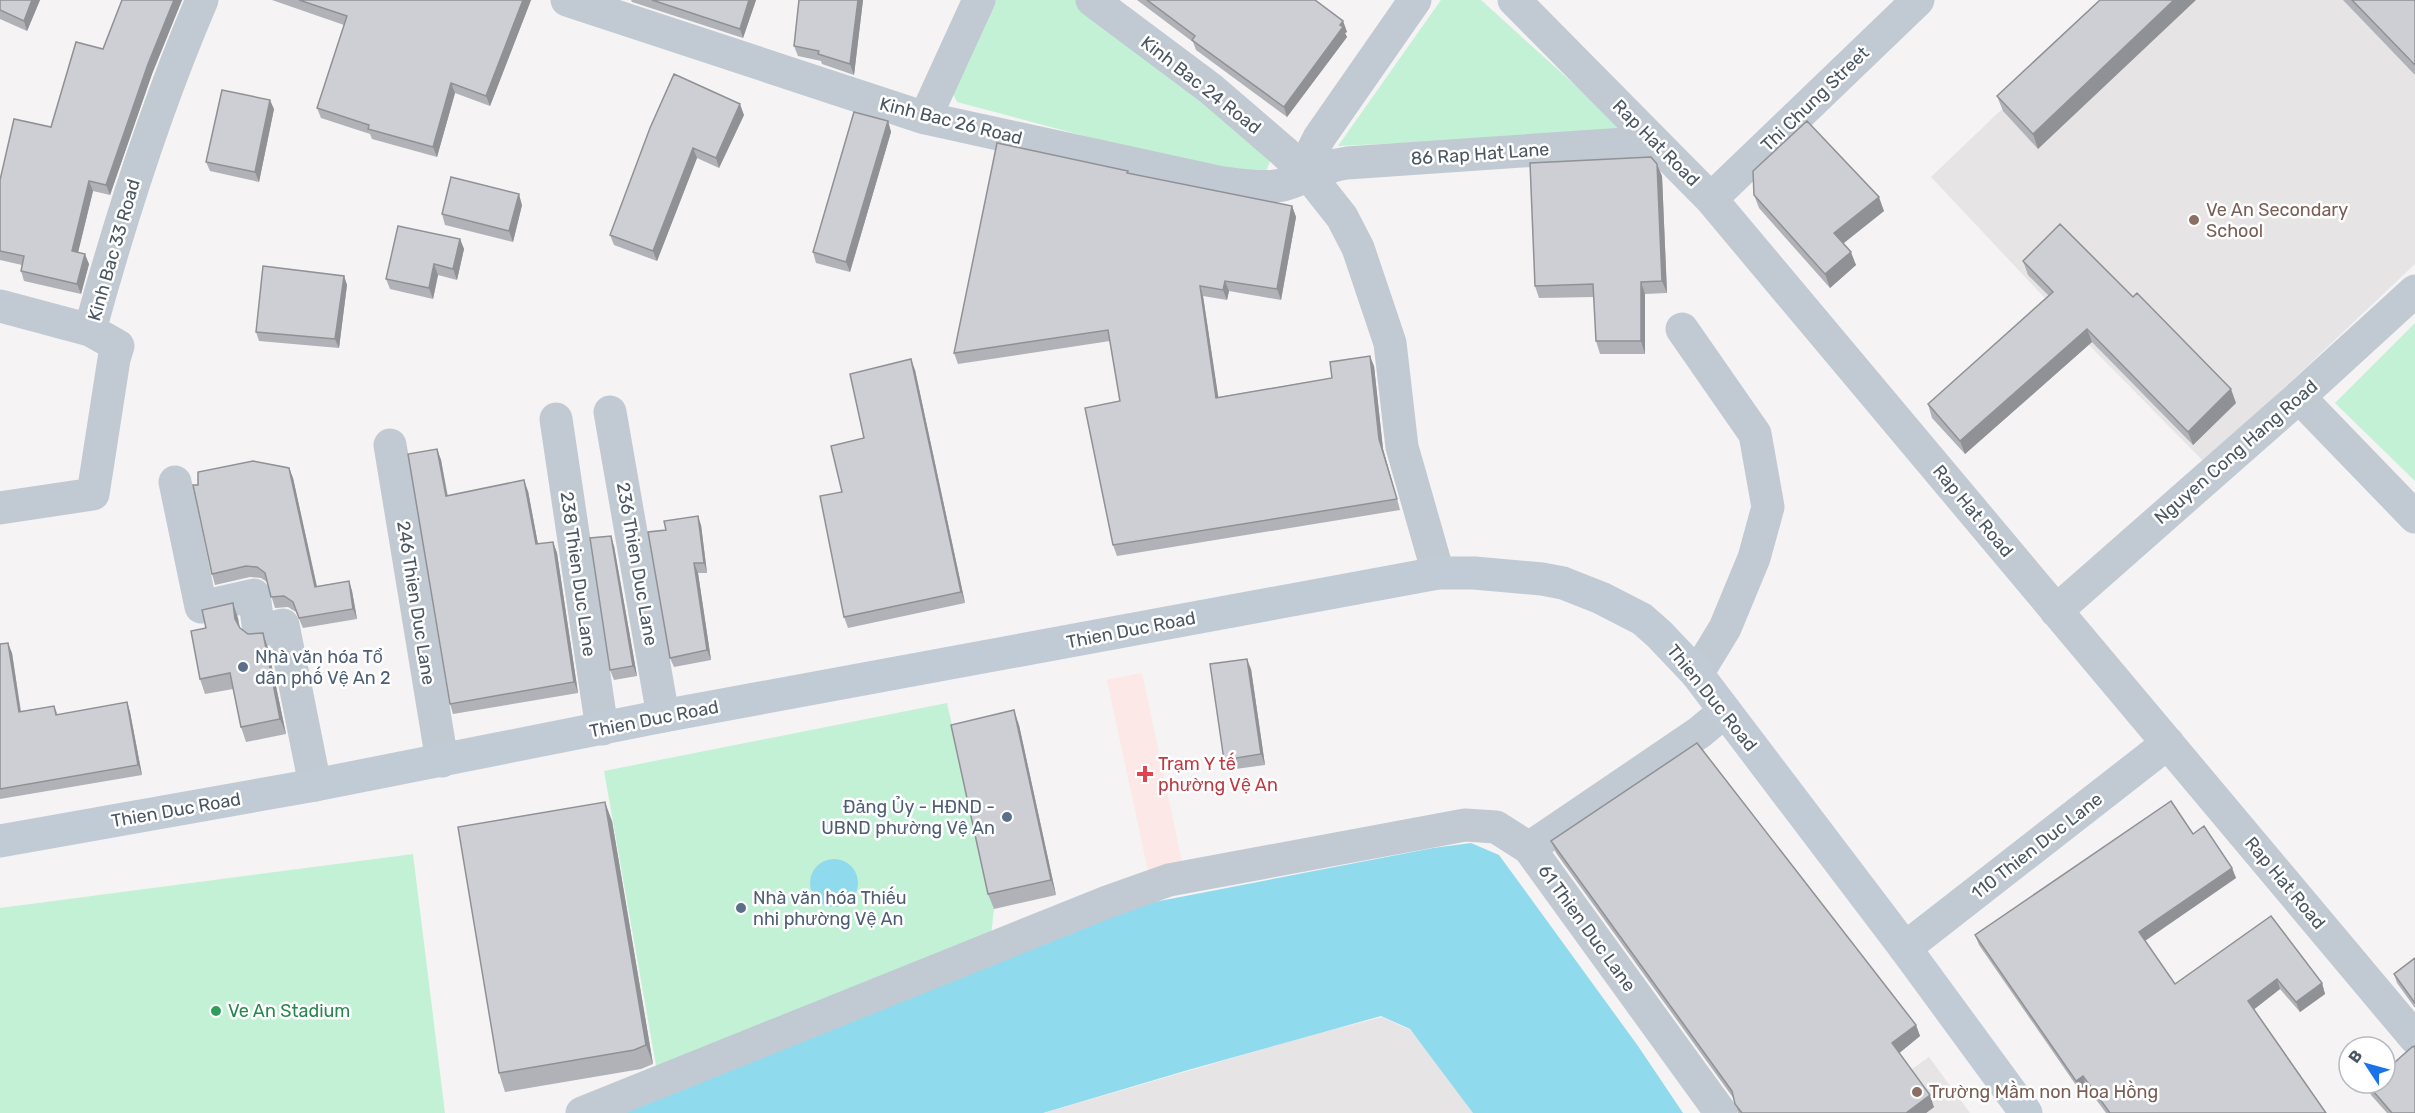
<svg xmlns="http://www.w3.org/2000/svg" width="2415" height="1113" viewBox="0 0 2415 1113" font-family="Rubik,sans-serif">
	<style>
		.education { fill: #e6e4e5 }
		.medical { fill: #fce8e6 }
		.green { fill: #c3f1d5 }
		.water { fill: #90daee }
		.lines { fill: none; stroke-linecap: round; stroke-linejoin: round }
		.minor { stroke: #c1cad2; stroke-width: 33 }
		.secondary { stroke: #c1cbd6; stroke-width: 33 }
		.wall { fill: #b0b2b7 }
		.shaded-wall { fill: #909195 }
		.building { fill: #cdcfd5; stroke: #909195; stroke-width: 1.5 }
		.education-dot { fill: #8d6e63; stroke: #fff; stroke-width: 2 }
		.service-dot { fill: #5c6f8a; stroke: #fff; stroke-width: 2 }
		.health-dot { fill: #e0444e; stroke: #fff; stroke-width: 2 }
		.leisure-dot { fill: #2e9e5b; stroke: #fff; stroke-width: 2 }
		.labels { text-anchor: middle; stroke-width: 5; stroke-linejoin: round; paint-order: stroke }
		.street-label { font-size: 18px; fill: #4a5661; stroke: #fff }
		.education-label { font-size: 18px; fill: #785e54; stroke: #fff; text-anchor: start }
		.service-label { font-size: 18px; fill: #4e5e75; stroke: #fff; text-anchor: start }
		.health-label { font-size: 18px; fill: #be3a42; stroke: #fff; text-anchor: start }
		.leisure-label { font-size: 18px; fill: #27864d; stroke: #fff; text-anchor: start }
	</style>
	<rect width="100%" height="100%" fill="#f5f3f3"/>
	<!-- education -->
	<path class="education" d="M2116 0H2415V264L2205 463 2089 345 1931 177Z
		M1382 1017 1410 1030 1436 1061 1473 1113H1044L1308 1036Z
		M1929 1057 1970 1113H1849Z"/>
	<!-- medical -->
	<path class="medical" d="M1142 673 1183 867 1149 875 1107 680Z"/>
	<!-- green -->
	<path class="green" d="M993 0H1080L1271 159 1264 176 1242 178 957 102 952 92Z
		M1441 0H1481L1627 132 1338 146Z
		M2415 323V481L2335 403Z
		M947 703 994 909 991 936 657 1071 604 771Z
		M413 854 445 1113H0V908Z"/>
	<!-- water -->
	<path class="water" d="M1471 843 1499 855 1638 1046 1683 1113H1473L1410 1029 1381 1016 1188 1070 1043 1113H609L1139 905 1433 848Z
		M810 883a24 24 0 1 1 48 0a24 24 0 1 1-48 0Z"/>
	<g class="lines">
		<!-- minor -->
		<path class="minor" d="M567 0 925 118 1223 183C1244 185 1268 190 1289 183 1310 176 1324 166 1347 163L1654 142
			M1092 0 1211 89 1283 151 1308 174 1342 217 1358 248 1390 343 1402 447 1438 573
			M1514 0 1711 199 2415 1038
			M925 118 979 0
			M1308 174 1311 154 1319 138 1415 0
			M1711 199 1918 0
			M0 306 90 330
			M1682 329 1755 434 1768 507 1754 558 1725 628 1697 674
			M2299 397 2415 517
			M610 412 663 716
			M556 419 602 729
			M390 445 442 761
			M175 482 201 607 254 595 259 631 283 625 315 785
			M0 508 93 494 114 359 118 346 90 330C121 217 156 107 202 0
			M2056 611 2299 397 2415 291
			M1905 948 2168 743
			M582 1113 1107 902 1169 880 1465 825 1496 827 1529 848
			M1721 1113 1529 848 1700 732 1725 711"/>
		<!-- secondary -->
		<path class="secondary" d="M0 841 315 785 663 716 1438 573H1474L1542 579 1563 583 1601 598 1642 619 1659 634 1697 674 1905 948 2026 1113"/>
	</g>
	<!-- wall -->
	<path class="wall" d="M0 0H40L27 31 0 19Z
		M122 0H182L152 74 110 195 93 191 78 252 89 264 81 294 24 281 21 271 22 265 0 260V180L51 127 103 49Z
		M272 0H531L490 106 455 93 437 157 372 139 370 134 321 118 317 108 344 25Z
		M631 0H756L743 38 632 2Z
		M799 0H863L854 75 822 64 821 61 798 56 794 46Z
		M1137 0H1315L1343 21 1347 32 1345 33 1347 37 1287 117 1196 50 1193 42Z
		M2100 0 2038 149 2003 111 1997 96Z
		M2343 0H2415V75Z
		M274 109 259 182 210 171 206 162Z
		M744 115 719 168 697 158 657 261 614 245 610 235 650 128Z
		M888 121 891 132 850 272 816 263 813 252Z
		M1128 171V174L1292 206 1296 217 1281 300 1229 291 1227 300 1203 296 1218 397 1332 378 1374 366 1383 449 1400 510 1117 556 1113 545 1120 401 1110 341 958 364 954 353Z
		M1662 176 1667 293 1645 294V354H1600L1596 341 1594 297 1539 298 1535 286Z
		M1754 195 1884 211 1843 243 1856 265 1830 288 1759 208Z
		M522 205 513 242 445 225 442 214Z
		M460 239 464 249 457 280 438 275 433 299 390 289 386 279Z
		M2023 261 2236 403 2193 445 2092 342 1965 454 1932 418 1928 404 2049 296 2028 275Z
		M344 276 347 285 339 348 259 341 256 332Z
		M915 370 965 603 848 628 844 617 864 438Z
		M437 449 441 460 448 496 528 491 538 544 553 542 557 553 578 693 453 714 450 704Z
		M289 468 293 478 317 586 349 581 352 591 357 619 303 628 296 612 288 607 275 608 267 582 261 578 250 577 215 585 212 574Z
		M701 525 707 573H698L711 660 674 667 670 658 666 530Z
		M614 546 637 676 614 680 610 670Z
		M238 618 240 628 268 648 286 734 246 742 241 727 233 689 205 694 200 679 206 628Z
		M0 644 12 653 21 711 54 706 58 715 127 702 130 712 142 775 0 799Z
		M1251 669 1265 765 1228 770 1224 760Z
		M1019 725 1056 895 994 909 988 894Z
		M612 821 653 1064 641 1069 505 1092 499 1073Z
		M2193 834 2232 868 2236 878 2145 941 2175 984 2271 916 2322 983 2325 994 2300 1012 2280 989 2254 1009 2326 1113H2106L2086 1086 2080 1091 1979 945 1975 935Z
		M1551 841 1916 1025 1920 1036 1899 1053 1934 1107 1926 1113H1738L1734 1099 1556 853Z
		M2415 958V1008L2397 983 2394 974Z
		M2368 1085 2415 1113H2387L2371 1095Z"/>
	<!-- shaded-wall -->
	<path class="shaded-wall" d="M32 0H40L27 31 24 21Z
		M174 0H182L152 74 110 195 106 185 148 64Z
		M523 0H531L490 106 486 96Z
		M749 0H756L743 38 740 29Z
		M858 0H863L854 75 850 64Z
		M2174 0H2196L2038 149 2033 134Z
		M1343 21 1347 32 1345 33 1347 37 1287 117 1284 107Z
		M451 83 455 93 437 157 433 147Z
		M270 100 274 109 259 182 255 172Z
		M740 104 744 115 719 168 716 158Z
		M888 121 891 132 850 272 846 262Z
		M693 148 697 158 657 261 653 251Z
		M1657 164 1662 176 1667 293 1662 281Z
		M89 181 93 191 76 261 72 251Z
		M519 194 522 205 513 242 509 231Z
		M1879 197 1884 211 1839 247 1834 233Z
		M1292 206 1296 217 1281 300 1277 289Z
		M460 239 464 249 457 280 453 269Z
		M1851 252 1856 265 1830 288 1825 274Z
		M85 254 89 264 81 294 77 284Z
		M434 264 438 275 433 299 429 288Z
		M344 276 347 285 339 348 335 339Z
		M1225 281 1229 291 1227 300 1223 290Z
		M1641 282 1645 294V354L1641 341Z
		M1200 286 1203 296 1220 408 1216 398Z
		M2087 329 2092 342 1965 454 1960 441Z
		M1370 356 1374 366 1383 449 1400 510 1379 439Z
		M911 359 915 370 965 603 961 592Z
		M2231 389 2236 403 2193 445 2188 432Z
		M437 449 441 460 449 507 446 496Z
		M289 468 293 478 319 597 315 587Z
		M524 480 528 491 540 555 536 544Z
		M698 516 701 525 707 573 704 563Z
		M611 536 614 546 637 676 633 666Z
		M553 542 557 553 578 693 574 682Z
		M694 563 698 573 711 660 707 650Z
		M349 581 352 591 357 619 353 609Z
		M233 603 238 618 240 634 235 619Z
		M263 633 268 648 286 734 280 719Z
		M8 643 12 653 22 722 19 712Z
		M1247 659 1251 669 1265 765 1261 754Z
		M127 702 130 712 142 775 138 765Z
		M1014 710 1019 725 1056 895 1051 880Z
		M605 802 612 821 653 1064 646 1045Z
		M2232 868 2236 878 2143 942 2139 932Z
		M2277 979 2280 989 2252 1011 2248 1001Z
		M2322 983 2325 994 2300 1012 2296 1002Z
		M1916 1025 1920 1036 1897 1055 1892 1043Z
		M2083 1076 2086 1086 2080 1091 2076 1081Z
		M1930 1095 1934 1107 1926 1113H1906Z"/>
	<!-- building -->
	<path class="building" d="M0 0H32L24 21 0 10Z
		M122 0H174L148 64 106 185 89 181 72 251 85 254 77 284 21 271 24 256 0 251V180L14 119 51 127 76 42 103 49Z
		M299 0H523L486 96 451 83 433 147 368 129 369 125 317 108 347 16Z
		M652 0H749L740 29Z
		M799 0H858L850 64 818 54 819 51 794 46Z
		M1147 0H1315L1343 21 1340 25 1343 27 1284 107 1192 40 1195 36Z
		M2100 0H2174L2033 134 1997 96Z
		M2352 0H2415V65Z
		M674 74 740 104 716 158 693 148 653 251 610 235 650 128Z
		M222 90 270 100 255 172 206 162Z
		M854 112 888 121 846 262 813 252Z
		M1807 121 1879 197 1834 233 1851 252 1825 274 1754 195 1753 171Z
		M997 143 1128 171 1127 173 1292 206 1277 289 1225 281 1223 290 1200 286 1216 398 1332 378 1330 362 1370 356 1379 439 1397 499 1113 545 1085 408 1120 401 1108 330 954 353Z
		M1651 157 1657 164 1662 281 1641 282V341H1596L1593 284 1535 286 1530 163Z
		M451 177 519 194 509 231 442 214Z
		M2060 224 2133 297 2137 293 2231 389 2188 432 2087 329 1960 441 1928 404 2053 292 2023 261Z
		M398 226 460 239 453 269 434 264 429 288 386 279Z
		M263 266 344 276 335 339 256 332Z
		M911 359 961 592 844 617 820 496 842 492 831 446 864 438 850 374Z
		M437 449 446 496 524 480 536 544 553 542 574 682 450 704 408 454Z
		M253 461 289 468 315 587 349 581 353 609 299 618 293 602 284 596 271 597 265 573 257 567 246 566 212 574 193 485H198V472Z
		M698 516 704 563H694L707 650 670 658 648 532 666 530 664 521Z
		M611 536 633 666 610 670 590 538Z
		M233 603 235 619 240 628 248 634 263 633 280 719 241 727 230 673 200 679 191 631 206 628 202 610Z
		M8 643 19 712 54 706 56 715 127 702 138 765 0 789V644Z
		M1247 659 1261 754 1224 760 1210 664Z
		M1014 710 1051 880 988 894 951 725Z
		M1697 743 1916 1025 1892 1043 1930 1095 1906 1113H1742L1735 1104 1732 1091 1551 841Z
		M2171 801 2193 834 2204 826 2232 868 2139 932 2175 984 2271 916 2322 983 2296 1002 2277 979 2248 1001 2326 1113H2110L2083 1076 2076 1081 1975 935Z
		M605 802 646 1045 634 1050 499 1073 458 827Z
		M2415 958V1003L2394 974Z
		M2415 1046V1113H2392L2368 1085 2371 1083H2385V1071L2412 1047Z"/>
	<!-- markers -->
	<g class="education-dot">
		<circle cx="2194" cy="220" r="6"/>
		<circle cx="1917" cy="1092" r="6"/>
	</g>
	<g class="service-dot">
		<circle cx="243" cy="667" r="6"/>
		<circle cx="1007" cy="817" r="6"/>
		<circle cx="741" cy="908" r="6"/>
	</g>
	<path class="health-dot" d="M1142 765h6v6h6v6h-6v6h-6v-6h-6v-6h6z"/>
	<circle class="leisure-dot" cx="216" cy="1011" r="6"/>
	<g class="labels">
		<!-- street labels -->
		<g class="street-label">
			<text transform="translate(1201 85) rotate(38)" y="6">Kinh Bac 24 Road</text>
			<text transform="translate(1815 99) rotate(-44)" y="6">Thi Chung Street</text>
			<text transform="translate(951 121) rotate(14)" y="6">Kinh Bac 26 Road</text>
			<text transform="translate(1656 143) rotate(45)" y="6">Rap Hat Road</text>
			<text transform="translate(1480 154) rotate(-4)" y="6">86 Rap Hat Lane</text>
			<text transform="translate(114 250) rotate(-74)" y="6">Kinh Bac 33 Road</text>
			<text transform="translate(2236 452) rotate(-41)" y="6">Nguyen Cong Hang Road</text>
			<text transform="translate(1973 511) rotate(50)" y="6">Rap Hat Road</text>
			<text transform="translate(637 564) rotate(80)" y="6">236 Thien Duc Lane</text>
			<text transform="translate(578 574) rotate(82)" y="6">238 Thien Duc Lane</text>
			<text transform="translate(416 603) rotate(81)" y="6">246 Thien Duc Lane</text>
			<text transform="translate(1131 630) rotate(-11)" y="6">Thien Duc Road</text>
			<text transform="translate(1712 698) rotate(51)" y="6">Thien Duc Road</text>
			<text transform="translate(654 719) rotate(-11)" y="6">Thien Duc Road</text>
			<text transform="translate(176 810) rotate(-10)" y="6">Thien Duc Road</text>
			<text transform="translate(2037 846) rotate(-38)" y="6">110 Thien Duc Lane</text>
			<text transform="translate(2285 883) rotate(50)" y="6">Rap Hat Road</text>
			<text transform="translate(1587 928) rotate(54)" y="6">61 Thien Duc Lane</text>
		</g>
		<!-- education labels -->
		<g class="education-label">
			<text x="2206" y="216">Ve An Secondary<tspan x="2206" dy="21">School</tspan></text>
			<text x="1929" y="1098">Trường Mầm non Hoa Hồng</text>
		</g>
		<!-- service labels -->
		<g class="service-label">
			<text x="255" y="663">Nhà văn hóa Tổ<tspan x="255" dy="21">dân phố Vệ An 2</tspan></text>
			<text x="995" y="813" text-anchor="end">Đảng Ủy - HĐND -<tspan x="995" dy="21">UBND phường Vệ An</tspan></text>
			<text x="753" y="904">Nhà văn hóa Thiếu<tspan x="753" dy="21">nhi phường Vệ An</tspan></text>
		</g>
		<!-- health labels -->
		<g class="health-label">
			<text x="1158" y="770">Trạm Y tế<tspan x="1158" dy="21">phường Vệ An</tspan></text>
		</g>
		<!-- leisure labels -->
		<g class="leisure-label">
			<text x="228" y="1017">Ve An Stadium</text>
		</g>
	</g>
	<!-- north arrow -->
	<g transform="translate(2367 1065) rotate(306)"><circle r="28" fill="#ffffff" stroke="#b7bbc0" stroke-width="1.5"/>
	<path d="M0-4.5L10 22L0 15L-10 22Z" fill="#1a73e8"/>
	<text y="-9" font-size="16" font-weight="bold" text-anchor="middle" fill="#4a5661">B</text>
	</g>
</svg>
